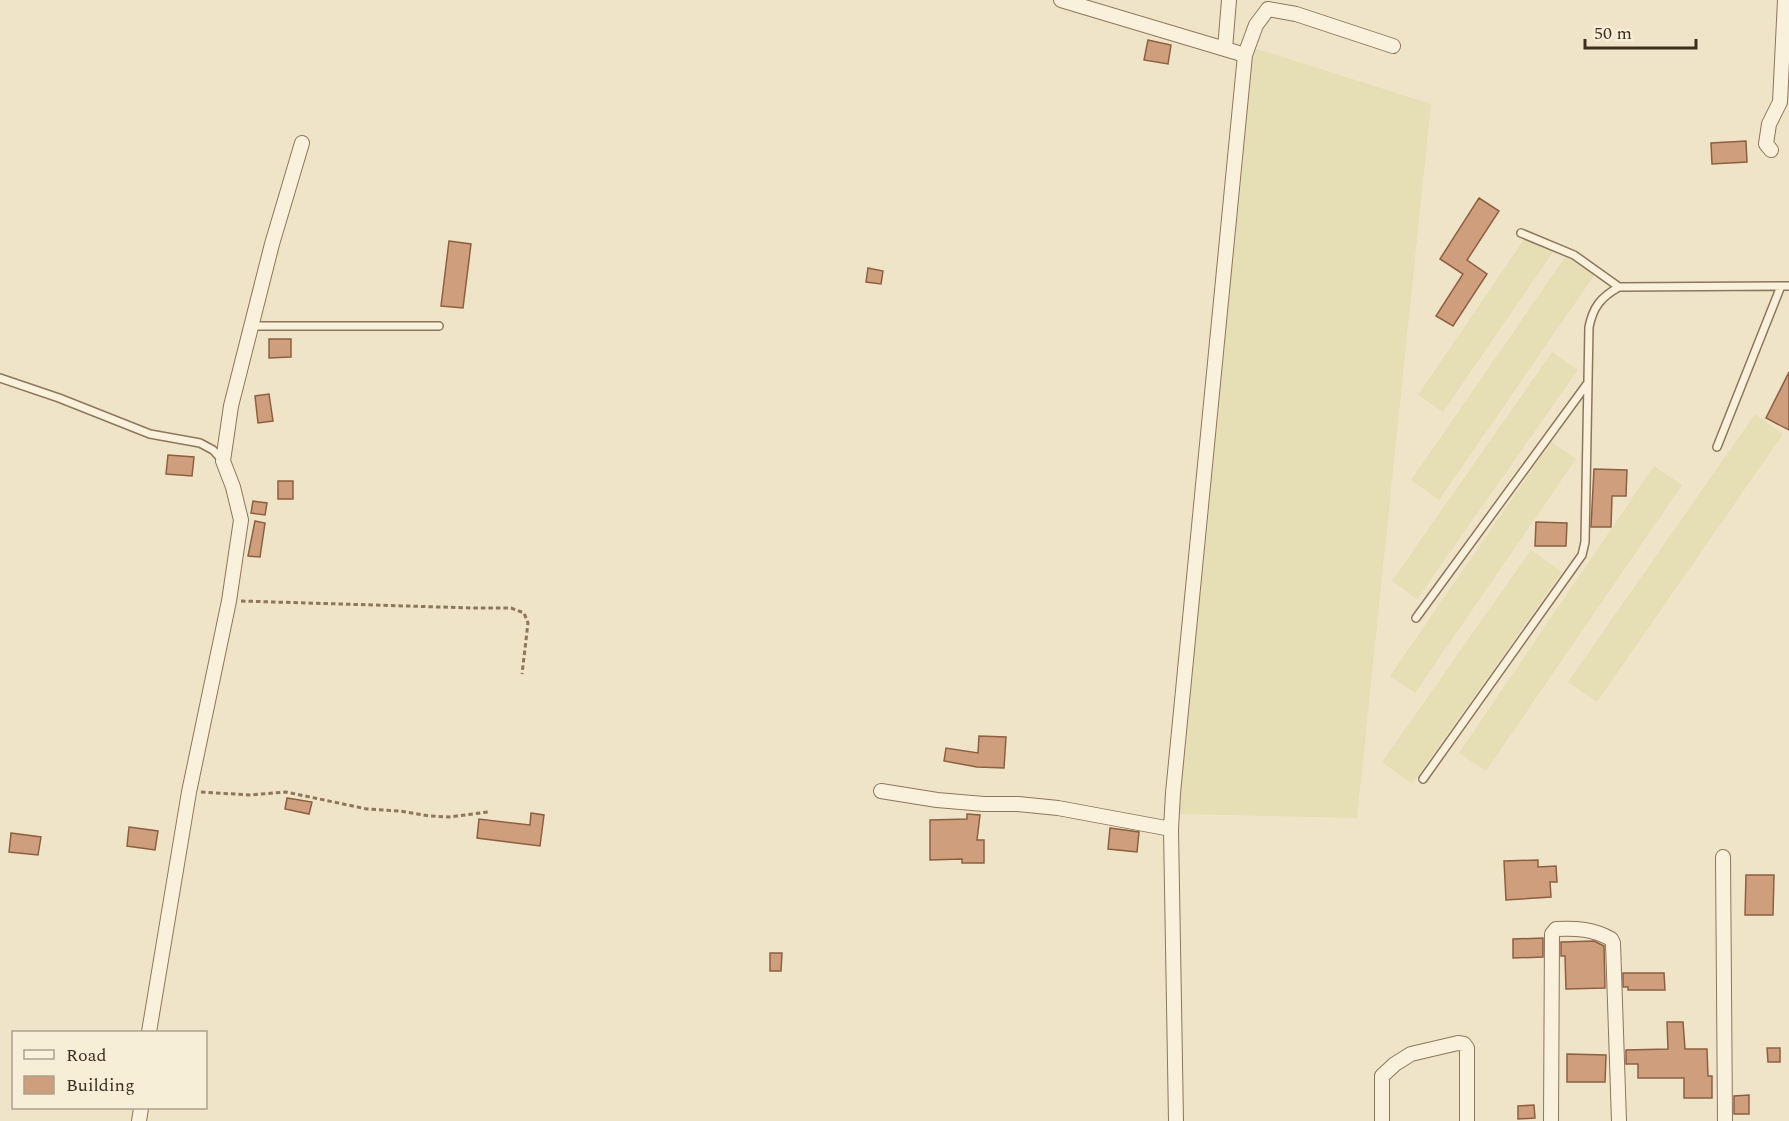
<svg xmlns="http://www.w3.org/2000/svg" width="1789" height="1121" viewBox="0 0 1789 1121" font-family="Spectral,serif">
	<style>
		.farmland { fill: #e6deb5 }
		.building { fill: #cf9f7d; stroke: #8d5f41; stroke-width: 1.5 }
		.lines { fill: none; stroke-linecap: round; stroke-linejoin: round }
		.lane-casing { stroke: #8d765c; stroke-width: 10 }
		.street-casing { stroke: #8d765c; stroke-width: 16 }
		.path { stroke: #8d765c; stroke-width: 3; stroke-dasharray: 4.5 3; stroke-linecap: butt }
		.lane { stroke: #faf1dc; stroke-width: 7 }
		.street { stroke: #faf1dc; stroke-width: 14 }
	</style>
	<rect width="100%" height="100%" fill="#f0e4c8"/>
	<!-- farmland -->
	<path class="farmland" d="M1251 47 1431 104 1357 818 1177 814Z
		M1527 235 1553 252 1443 412 1418 395Z
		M1570 250 1598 270 1439 500 1411 480Z
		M1552 352 1578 370 1417 599 1392 581Z
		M1755 414 1783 434 1597 702 1568 682Z
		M1551 442 1576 459 1415 693 1390 676Z
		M1654 466 1682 485 1486 771 1459 753Z
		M1531 550 1562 572 1412 784 1382 762Z"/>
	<!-- building -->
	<path class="building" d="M1148 40 1171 45 1168 64 1144 60Z
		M1746 141 1747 162 1712 164 1711 143Z
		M1479 198 1499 211 1467 260 1487 274 1453 326 1436 316 1463 274 1440 259Z
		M449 241 471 244 463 308 441 306Z
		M868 268 883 271 881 284 866 282Z
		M269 339H291V357L269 358Z
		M1789 372V430L1766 418Z
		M269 394 273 421 258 423 255 396Z
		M168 455 194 457 192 476 166 474Z
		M1594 469 1627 470 1626 496H1612L1611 527H1591Z
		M278 481H293V499H278Z
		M253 501 267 503 265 515 251 513Z
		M255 521 265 523 260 557 248 556Z
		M1536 522 1567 523 1566 546H1535Z
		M979 736 1006 737 1004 768 977 767 944 761 946 748 978 753Z
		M287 798 312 802 309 814 285 809Z
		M531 813 544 815 540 846 477 838 479 819 530 825Z
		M967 814 980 815 977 840H984V863H962V859L930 860V820L967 819Z
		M129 827 158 831 155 850 127 846Z
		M1110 828 1139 832 1137 852 1108 849Z
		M11 833 41 837 38 855 9 852Z
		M1538 860V867L1556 866 1557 882H1550L1551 897 1506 900 1504 861Z
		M1746 875H1774L1773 915H1745Z
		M1543 938V957L1513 958V939Z
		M1594 941 1604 946 1605 988 1566 989 1565 956H1561V942Z
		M770 953H782L781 971H770Z
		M1623 973H1664L1665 990H1628V987H1623Z
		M1667 1022H1683L1685 1049H1707L1708 1076H1712V1098H1684V1078H1638V1064H1626V1050L1668 1049Z
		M1767 1048H1780V1062H1768Z
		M1567 1054 1606 1055 1605 1082H1567Z
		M1749 1095V1114H1734V1096Z
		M1534 1105 1535 1118 1518 1119V1106Z"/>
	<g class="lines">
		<defs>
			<path id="lane" d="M1521 233 1574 255 1619 287
				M252 326H439
				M0 378 59 398 150 434 200 443 213 450 223 461
				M1717 447 1781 286
				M1416 618 1587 384
				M1423 779 1582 555 1585 542 1589 327C1593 307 1601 297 1619 287L1789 286"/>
			<path id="street" d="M1061 0 1245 55 1173 793 1171 829 1176 1121
				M1225 49 1229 0
				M1245 55 1256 25 1268 9 1296 14 1393 46
				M1771 150 1766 144 1769 124 1780 102 1785 0
				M881 791 937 800 984 804H1018L1058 808 1171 829
				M1723 857 1725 1121
				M149 1032 189 792 229 601 241 520 233 487 223 461 231 406 272 244 302 143
				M139 1121 141 1108
				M1382 1121V1076L1395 1064 1411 1054 1458 1043 1464 1044 1467 1048V1121
				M1551 1121 1552 934 1556 929C1577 928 1593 929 1611 939L1613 943 1619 1121"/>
		</defs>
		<!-- lane casing -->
		<use href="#lane" class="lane-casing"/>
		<!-- street casing -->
		<use href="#street" class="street-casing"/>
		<!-- path -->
		<path class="path" d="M241 601 473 608H511L524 613 528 623 522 674
			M201 792 250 795 286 792 367 809 400 811 430 816 449 817 488 812"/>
		<!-- lane -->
		<use href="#lane" class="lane"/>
		<!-- street -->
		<use href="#street" class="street"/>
	</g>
	<!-- legend -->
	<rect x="12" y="1031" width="195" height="78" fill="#f7eed8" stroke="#ada18e" stroke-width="1.5"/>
	<rect x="24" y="1050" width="30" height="9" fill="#faf1dc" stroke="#ada18e" stroke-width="1.5"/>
	<text x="66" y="1061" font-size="18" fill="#3d2e20">Road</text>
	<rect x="24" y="1076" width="30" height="18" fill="#cf9f7d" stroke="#ada18e" stroke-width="1.5"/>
	<text x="66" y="1091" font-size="18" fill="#3d2e20">Building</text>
	<!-- scale -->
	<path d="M1585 39v9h111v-9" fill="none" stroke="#3d2e20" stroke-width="3"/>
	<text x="1594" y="39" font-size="18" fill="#3d2e20" stroke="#f7eed8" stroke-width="4.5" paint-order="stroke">50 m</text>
</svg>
